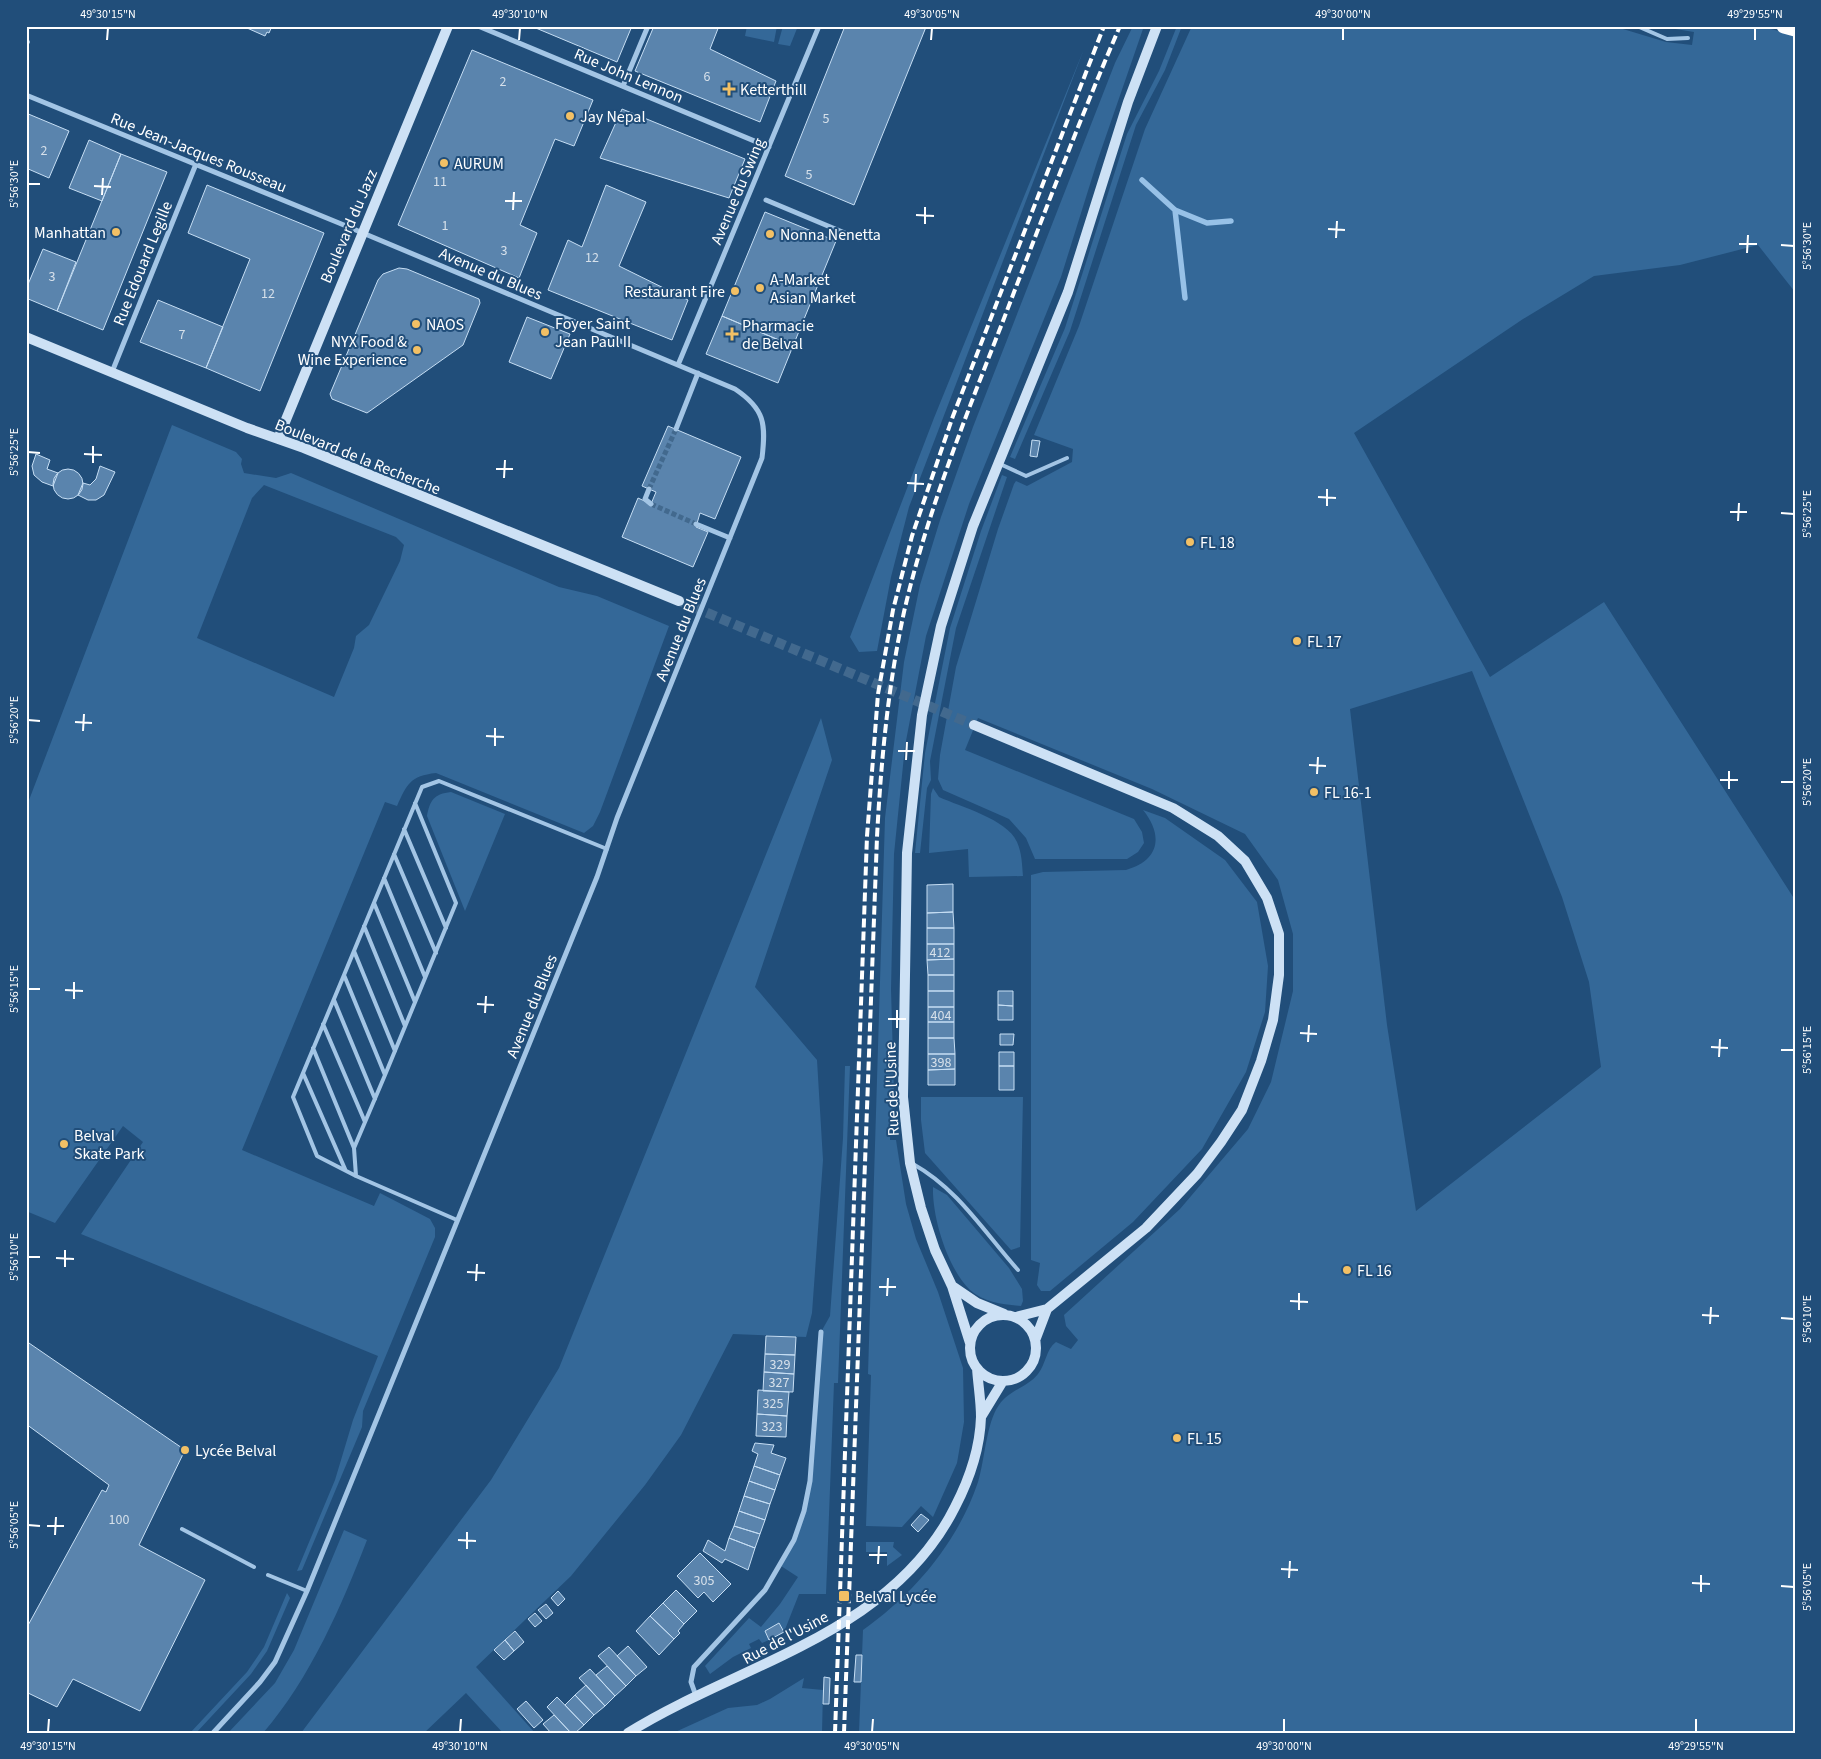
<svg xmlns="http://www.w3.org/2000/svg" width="1821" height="1759" viewBox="0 0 1821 1759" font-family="'Source Sans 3',sans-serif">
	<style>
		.green { fill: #346898; fill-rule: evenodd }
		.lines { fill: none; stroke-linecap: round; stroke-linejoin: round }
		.stream { stroke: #97c1e7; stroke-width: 5.5 }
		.building { fill: #5a84ad; stroke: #c6def4 }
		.street-tunnel { stroke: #42698e; stroke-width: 5; stroke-dasharray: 5 2.5; stroke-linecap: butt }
		.secondary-tunnel { stroke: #42698e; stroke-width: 10; stroke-dasharray: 10 5; stroke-linecap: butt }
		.lane { stroke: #a3c5e5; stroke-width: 4 }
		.street { stroke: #a3c5e5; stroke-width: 5 }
		.secondary { stroke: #cde1f5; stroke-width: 10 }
		.highway { stroke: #fff; stroke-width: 15 }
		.rail { stroke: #fff; stroke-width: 4; stroke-dasharray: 9 4; stroke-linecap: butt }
		.ticks { fill: none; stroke: #fff; stroke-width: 2 }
		.poi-dot { fill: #f2c065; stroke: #214e7a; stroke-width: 2 }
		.labels { text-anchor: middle; stroke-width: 4; stroke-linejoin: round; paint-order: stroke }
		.number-label { font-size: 14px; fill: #d6e0ea }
		.street-label { font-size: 16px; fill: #fff; stroke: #214e7a }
		.poi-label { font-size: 16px; fill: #fff; stroke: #214e7a; text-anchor: start }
		.neatline { fill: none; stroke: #fff; stroke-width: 2 }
		.ticks-label { font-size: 12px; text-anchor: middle; fill: #fff }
	</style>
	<rect width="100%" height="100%" fill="#214e7a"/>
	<!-- green -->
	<path class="green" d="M747 26H777L774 42 745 36Z
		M783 26H798L790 46 778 44Z
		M1133 26H1144L1097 162 1061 277 969 504 926 636 905 746 894 854 891 989 895 1130 890 1131V1140H896L906 1204 916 1239 938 1292 963 1368 964 1422 957 1463 933 1517 921 1506 902 1527 866 1526 871 1375 868 1374 885 818 904 662 920 585 941 517 973 427 1115 63Z
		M1177 26H1182L1165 70 1136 125 1070 331 1015 459 1010 457 1065 328 1127 134 1159 71Z
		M1192 26H1613L1666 42 1692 45 1694 32 1657 26H1758L1795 35V292L1758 245 1680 265 1594 276 1523 319 1354 433 1490 677 1604 602 1795 900V1733H859L863 1630C914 1594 958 1542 978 1482 985 1460 986 1423 999 1405 1009 1390 1028 1387 1038 1374 1046 1364 1046 1349 1056 1342L1071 1349 1078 1340 1066 1326 1064 1315 1180 1209 1248 1129 1271 1082 1293 991V934L1278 880 1245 834 1152 789 978 718 965 750 1134 819 1142 832 1144 843 1138 852 1127 859H1035L1026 838 1009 819 943 790 938 779 940 755 956 667 998 529 1014 484 1016 481 1027 486 1072 462 1073 449 1034 435 1079 326 1145 129ZM1472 671 1562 897 1589 982 1601 1067 1416 1211 1387 1025 1350 709Z
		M1084 49 909 507 891 577 877 651 859 652 850 637 934 418Z
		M172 425 236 452 242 459 241 464 244 473 276 478 291 473 559 587 597 596 669 626 600 812 593 826 584 833 436 773C410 776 407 784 397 806L385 802 242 1150 374 1206 380 1193 430 1219 435 1228V1237L363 1411 362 1427 302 1570 297 1571 335 1480 353 1420 378 1356 81 1234 143 1142 123 1126 55 1223 26 1211V808ZM264 485 396 537 404 545 400 561 369 625 356 636 354 648 334 697 197 638 252 498Z
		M1002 475 1007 477 956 628 930 761 931 780 927 788 920 853H915L925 753 950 628 981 531Z
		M821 718 832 760 755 987 817 1060 823 1160 812 1313 806 1337 733 1334 681 1435 645 1485 571 1576 476 1667 535 1733H503L466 1693 424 1733H301L491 1480 559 1368Z
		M933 788 939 797C961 807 1007 819 1017 842 1022 853 1022 865 1023 876L969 877 968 849 929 853 931 794Z
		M451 792 505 814 465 911 427 816C430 800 434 794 451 792Z
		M1143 810 1165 818 1225 860 1257 902 1268 966 1265 1012 1246 1072 1202 1149 1133 1222 1050 1291H1041L1037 1285 1040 1263 1031 1260V875L1043 872 1126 870C1159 861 1164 836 1143 810Z
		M845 1066H850L838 1383H834L826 1594H799L784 1632 779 1623 765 1631 769 1640 762 1643 759 1639 749 1644 751 1648 733 1657 710 1674 705 1666 749 1618 761 1627 780 1604 798 1577 781 1566C818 1495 815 1410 821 1332L830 1316 843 1138Z
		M921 1097H1023L1020 1247 1011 1250 925 1153 921 1120Z
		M933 1187 947 1195 1009 1268 1022 1289 1023 1301 1021 1306C1003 1304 984 1303 970 1290 948 1269 932 1218 933 1187Z
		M344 1530 367 1540C342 1605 310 1679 263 1733H228L275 1683 294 1650Z
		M866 1542H894L893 1547 902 1555 887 1566V1552H866Z
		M287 1593 290 1598 267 1651 251 1674 196 1733H190L247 1672 264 1647Z
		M804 1678 802 1688 823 1690 822 1733H673L728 1708 757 1705 770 1699Z"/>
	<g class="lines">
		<!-- stream -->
		<path class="stream" d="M1142 180 1175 210 1207 223 1231 221
			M1175 210 1185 298"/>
	</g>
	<!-- building -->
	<path class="building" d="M248 26H272L269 33 267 32 265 36 247 28Z
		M531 26H632L617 62Z
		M654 26H719L710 49 776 81 760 122 635 71Z
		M845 26 926 27 854 205 785 176Z
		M472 50 593 100 574 146 555 139 520 225 537 233 519 278 398 225Z
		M622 109 745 159 729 198 600 158Z
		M26 113 69 131 49 178 26 168Z
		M89 140 121 154 102 201 69 188Z
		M121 154 167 172 103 330 57 311Z
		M207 185 324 233 260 391 206 368 250 259 188 233Z
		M606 185 646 202 619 266 688 300 672 340 548 290 568 240 582 247Z
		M765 212 836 241 793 346 722 316Z
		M43 249 76 262 57 311 26 298V289Z
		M399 268 407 269 479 299 480 303 463 345 367 413 332 399 330 394 378 280 383 274Z
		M158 300 223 327 206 368 140 342Z
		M722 316 793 346 778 383 706 354Z
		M527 317 570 334 551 379 509 362Z
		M668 426 741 457 715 519 700 513 696 527 708 532 693 567 622 537 638 498 651 504 656 492 642 486Z
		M1032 440 1040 441 1037 457 1030 456Z
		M36 454 50 460 47 469 58 473 53 486 42 482 34 475 32 466Z
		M100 466 115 472 104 495 96 500H88L78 495 83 483 90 485 96 479Z
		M53 484a15 15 0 1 1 30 0a15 15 0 1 1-30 0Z
		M953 884V912L927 913V885Z
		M953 912 954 928H927V913Z
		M927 928H954V944H927Z
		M927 944H954V959L927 960Z
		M954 959V975H928L927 960Z
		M928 975H954V991H928Z
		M928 991H954V1007H928Z
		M998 991H1013V1006L998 1005Z
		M998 1005 1013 1006V1020H998Z
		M928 1007H954V1022H928Z
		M928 1022H954V1038H928Z
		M1000 1034H1014L1013 1045H1000Z
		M928 1038H954L955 1054H928Z
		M999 1052H1014V1066H999Z
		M928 1054H955V1069L928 1070Z
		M999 1066H1014V1090H999Z
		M955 1069V1085H928V1070Z
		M766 1336 796 1337 795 1355 765 1354Z
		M26 1341 185 1450 139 1545 205 1580 140 1711 73 1679 57 1707 26 1692V1629L102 1490 106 1492 109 1485 26 1424Z
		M765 1354 795 1355 794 1374 764 1372Z
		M764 1372 794 1374 793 1392 763 1391Z
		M758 1390 789 1392 787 1416 757 1414Z
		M757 1414 787 1416 786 1437 756 1436Z
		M755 1443 774 1445 771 1453 786 1458 780 1475 754 1466 758 1454 752 1451Z
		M754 1466 780 1475 775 1490 749 1481Z
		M749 1481 775 1490 770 1504 744 1496Z
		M744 1496 770 1504 765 1520 739 1511Z
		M739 1511 765 1520 760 1534 734 1526Z
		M921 1514 929 1520 918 1532 911 1525Z
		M734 1526 760 1534 755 1548 729 1538Z
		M729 1538 755 1548 748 1570 725 1559 722 1563 703 1551 708 1540 725 1551Z
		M700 1553 731 1584 713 1602 704 1592 698 1598 677 1576Z
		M676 1590 697 1611 684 1624 663 1603Z
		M558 1591 565 1599 558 1606 551 1598Z
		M663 1603 684 1624 678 1631 680 1633 674 1639 650 1616Z
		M546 1604 553 1613 546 1619 538 1610Z
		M535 1613 542 1621 535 1627 528 1619Z
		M650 1616 674 1639 659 1655 636 1631Z
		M779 1623 784 1632 769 1640 765 1631Z
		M515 1631 524 1642 514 1651 505 1640Z
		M505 1640 514 1651 504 1660 494 1650Z
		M628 1646 647 1667 636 1676 617 1656Z
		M609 1647 636 1676 626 1686 598 1656Z
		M856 1655H862L861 1682H854Z
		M607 1666 626 1686 615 1696 596 1675Z
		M590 1669 615 1696 605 1706 579 1678Z
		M824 1677 830 1678 829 1704H823Z
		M586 1685 605 1706 594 1715 575 1695Z
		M575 1695 594 1715 584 1725 565 1705Z
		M557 1697 584 1725 575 1733H571L547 1707Z
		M526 1701 543 1720 534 1728 517 1709Z
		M554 1715 571 1733H551L543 1724Z"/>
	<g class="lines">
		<!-- street-tunnel -->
		<path class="street-tunnel" d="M649 489 676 429
			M651 504 696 524"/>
		<!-- secondary-tunnel -->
		<path class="secondary-tunnel" d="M679 601 974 725"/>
		<!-- lane -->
		<path class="lane" d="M1637 26 1667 39 1688 38
			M26 42H28
			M1000 464 1026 476 1067 458
			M404 829 446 928
			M394 854 436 953
			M384 878 425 977
			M374 903 415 1002
			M364 926 405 1026
			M354 951 395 1051
			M344 975 293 1097 317 1156 356 1176 457 1220
			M334 1000 375 1099
			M323 1024 365 1122
			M313 1048 354 1148
			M303 1073 345 1169
			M385 1075 456 903 415 803
			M913 1164C958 1189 984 1232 1018 1270
			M356 1176 354 1148 385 1075 344 975 422 787 439 781 607 849
			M182 1529 254 1567
			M268 1575 307 1591"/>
		<!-- street -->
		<path class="street" d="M478 26 769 147
			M623 86 648 26
			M26 95 339 223 735 389C765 409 766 424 762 458L617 818 597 877 307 1591 275 1662 260 1682 213 1733
			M766 200 859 239
			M678 365 819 26
			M112 372 196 164
			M676 429 698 373
			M649 489 645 499 651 504
			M696 524 730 538
			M696 1696 691 1682 694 1667 765 1590 794 1540 804 1511 810 1481 821 1332"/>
		<!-- secondary -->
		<path class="secondary" d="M26 337 247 428 304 448 679 601
			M278 439 448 26
			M974 725 1173 808 1218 836 1245 861 1267 898 1279 934V975L1273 1020 1261 1061 1242 1110 1221 1142 1197 1174 1146 1228 1047 1309 1016 1317
			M952 1286 977 1303 1004 1314
			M970 1348a33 33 0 1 1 66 0a33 33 0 1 1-66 0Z
			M1036 1338 1047 1309
			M970 1343 952 1286 935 1250 921 1208 910 1163 903 1097 907 853 922 715 941 626 973 526 1068 292 1128 102 1157 26
			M981 1417 1003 1381
			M628 1733C740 1663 891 1635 955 1507 969 1480 980 1448 981 1417 981 1401 978 1384 977 1368"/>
		<!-- highway -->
		<path class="highway" d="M1784 26 1795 29"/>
		<!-- rail -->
		<path class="rail" d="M835 1733 867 836 878 694 893 610 912 536 953 416 1104 26
			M844 1733 877 837C881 761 888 686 904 612 927 512 966 416 1003 321 1041 222 1078 123 1120 26"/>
	</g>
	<!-- ticks -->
	<path class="ticks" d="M107 40 108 28M519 40 520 28M931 40 932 28M1343 40V28M1755 40V28M28 184H40M94 186 111 187M102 195 103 178M505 201H522M513 210 514 192M916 215 934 216M925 224V207M1328 229 1345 230M1336 238 1337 221M1739 244H1757M1781 245 1794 246M1747 253 1748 235M28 452 40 453M84 454 102 455M93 463V446M496 469H513M504 478 505 460M907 483 924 484M915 492 916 474M1318 497 1336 498M1327 506V489M1730 512H1747M1781 513 1794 514M1738 521 1739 503M28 720 40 721M75 722 92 723M83 731 84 714M486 736 504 737M495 746V728M898 751H915M906 760 907 742M1309 765 1326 766M1317 774 1318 757M1720 780H1738M1781 782H1794M1729 789V771M28 989H40M65 990 83 991M74 999V982M477 1004 494 1005M485 1013 486 996M888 1019H906M897 1028V1010M1300 1033 1317 1034M1308 1042 1309 1025M1711 1047 1728 1048M1781 1050H1794M1719 1057 1720 1039M28 1257H40M56 1258 74 1259M65 1267V1250M467 1272 485 1273M476 1281 477 1264M879 1287H896M887 1296 888 1278M1290 1301 1308 1302M1299 1310V1293M1702 1315 1719 1316M1781 1318 1794 1319M1710 1324 1711 1307M28 1525 40 1526M47 1526H64M55 1535 56 1517M458 1540 476 1541M467 1549V1532M869 1555H887M878 1564 879 1546M1281 1569 1298 1570M1289 1578 1290 1561M1692 1583 1710 1584M1781 1586 1794 1587M1701 1592V1575M48 1732 49 1719M460 1732 461 1719M872 1732 873 1719M1284 1732V1719M1696 1732V1719"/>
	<!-- markers -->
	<g class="poi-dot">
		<path d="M726.5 81.5h5v5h5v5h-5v5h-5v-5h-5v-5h5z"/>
		<circle cx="570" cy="116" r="5"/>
		<circle cx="444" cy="163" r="5"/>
		<circle cx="116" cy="232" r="5"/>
		<circle cx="770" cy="234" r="5"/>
		<circle cx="760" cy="288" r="5"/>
		<circle cx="735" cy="291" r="5"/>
		<circle cx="416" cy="324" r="5"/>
		<circle cx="545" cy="332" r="5"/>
		<path d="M729.5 326.5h5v5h5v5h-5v5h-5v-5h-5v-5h5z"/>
		<circle cx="417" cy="350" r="5"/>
		<circle cx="1190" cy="542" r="5"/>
		<circle cx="1297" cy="641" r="5"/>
		<circle cx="1314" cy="792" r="5"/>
		<circle cx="64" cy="1144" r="5"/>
		<circle cx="1347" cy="1270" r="5"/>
		<circle cx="1177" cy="1438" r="5"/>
		<circle cx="185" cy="1450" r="5"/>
		<rect x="838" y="1590" width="12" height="12" rx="2.5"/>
	</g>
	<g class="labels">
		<!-- number labels -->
		<g class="number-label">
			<text x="707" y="81">6</text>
			<text x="503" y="86">2</text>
			<text x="826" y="123">5</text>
			<text x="44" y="155">2</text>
			<text x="809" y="179">5</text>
			<text x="440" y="186">11</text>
			<text x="445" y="230">1</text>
			<text x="504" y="255">3</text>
			<text x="592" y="262">12</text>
			<text x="52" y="281">3</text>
			<text x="268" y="298">12</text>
			<text x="182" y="339">7</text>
			<text x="940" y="957">412</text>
			<text x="941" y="1020">404</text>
			<text x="941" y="1067">398</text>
			<text x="780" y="1369">329</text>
			<text x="779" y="1387">327</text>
			<text x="773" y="1408">325</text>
			<text x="772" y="1431">323</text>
			<text x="119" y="1524">100</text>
			<text x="704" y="1585">305</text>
		</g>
		<!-- street labels -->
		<g class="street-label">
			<text transform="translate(629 75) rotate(23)" y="6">Rue John Lennon</text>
			<text transform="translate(199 152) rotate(22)" y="6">Rue Jean-Jacques Rousseau</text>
			<text transform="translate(737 191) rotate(-67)" y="6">Avenue du Swing</text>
			<text transform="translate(348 226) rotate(-67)" y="6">Boulevard du Jazz</text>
			<text transform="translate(142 263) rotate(-68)" y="6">Rue Edouard Legille</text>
			<text transform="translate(491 273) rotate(23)" y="6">Avenue du Blues</text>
			<text transform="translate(358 456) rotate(22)" y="6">Boulevard de la Recherche</text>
			<text transform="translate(680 629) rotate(-68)" y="6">Avenue du Blues</text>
			<text transform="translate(531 1006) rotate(-68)" y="6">Avenue du Blues</text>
			<text transform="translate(891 1089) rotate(-92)" y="6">Rue de l'Usine</text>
			<text transform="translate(785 1637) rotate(-28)" y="6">Rue de l'Usine</text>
		</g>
		<!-- poi labels -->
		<g class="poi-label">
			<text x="740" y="95">Ketterthill</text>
			<text x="580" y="122">Jay Nepal</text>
			<text x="454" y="169">AURUM</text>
			<text x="106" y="238" text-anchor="end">Manhattan</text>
			<text x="780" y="240">Nonna Nenetta</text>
			<text x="770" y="285">A-Market<tspan x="770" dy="18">Asian Market</tspan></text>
			<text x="725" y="297" text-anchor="end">Restaurant Fire</text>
			<text x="555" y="329">Foyer Saint<tspan x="555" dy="18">Jean Paul II</tspan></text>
			<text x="426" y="330">NAOS</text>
			<text x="742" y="331">Pharmacie<tspan x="742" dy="18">de Belval</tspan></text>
			<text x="407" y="347" text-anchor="end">NYX Food &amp;<tspan x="407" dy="18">Wine Experience</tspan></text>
			<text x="1200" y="548">FL 18</text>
			<text x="1307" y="647">FL 17</text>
			<text x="1324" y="798">FL 16-1</text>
			<text x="74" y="1141">Belval<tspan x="74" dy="18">Skate Park</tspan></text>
			<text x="1357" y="1276">FL 16</text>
			<text x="1187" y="1444">FL 15</text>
			<text x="195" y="1456">Lycée Belval</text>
			<text x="855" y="1602">Belval Lycée</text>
		</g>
	</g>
	<!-- border -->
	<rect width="1821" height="1759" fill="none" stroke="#214e7a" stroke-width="55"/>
	<rect x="28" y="28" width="1766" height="1704" class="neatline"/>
	<g class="ticks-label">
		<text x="108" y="18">49°30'15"N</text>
		<text x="520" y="18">49°30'10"N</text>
		<text x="932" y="18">49°30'05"N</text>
		<text x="1343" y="18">49°30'00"N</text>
		<text x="1755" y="18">49°29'55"N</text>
		<text transform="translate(14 184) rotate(-90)" y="4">5°56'30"E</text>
		<text transform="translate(1807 246) rotate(-90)" y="4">5°56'30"E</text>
		<text transform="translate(14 452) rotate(-90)" y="4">5°56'25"E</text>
		<text transform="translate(1807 514) rotate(-90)" y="4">5°56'25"E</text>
		<text transform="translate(14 720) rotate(-90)" y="4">5°56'20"E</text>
		<text transform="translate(1807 782) rotate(-90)" y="4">5°56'20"E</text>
		<text transform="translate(14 989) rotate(-90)" y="4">5°56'15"E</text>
		<text transform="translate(1807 1050) rotate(-90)" y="4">5°56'15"E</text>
		<text transform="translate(14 1257) rotate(-90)" y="4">5°56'10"E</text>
		<text transform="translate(1807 1319) rotate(-90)" y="4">5°56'10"E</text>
		<text transform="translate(14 1525) rotate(-90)" y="4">5°56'05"E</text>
		<text transform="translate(1807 1587) rotate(-90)" y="4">5°56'05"E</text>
		<text x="48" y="1750">49°30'15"N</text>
		<text x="460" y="1750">49°30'10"N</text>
		<text x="872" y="1750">49°30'05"N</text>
		<text x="1284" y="1750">49°30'00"N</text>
		<text x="1696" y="1750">49°29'55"N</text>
	</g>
</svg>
